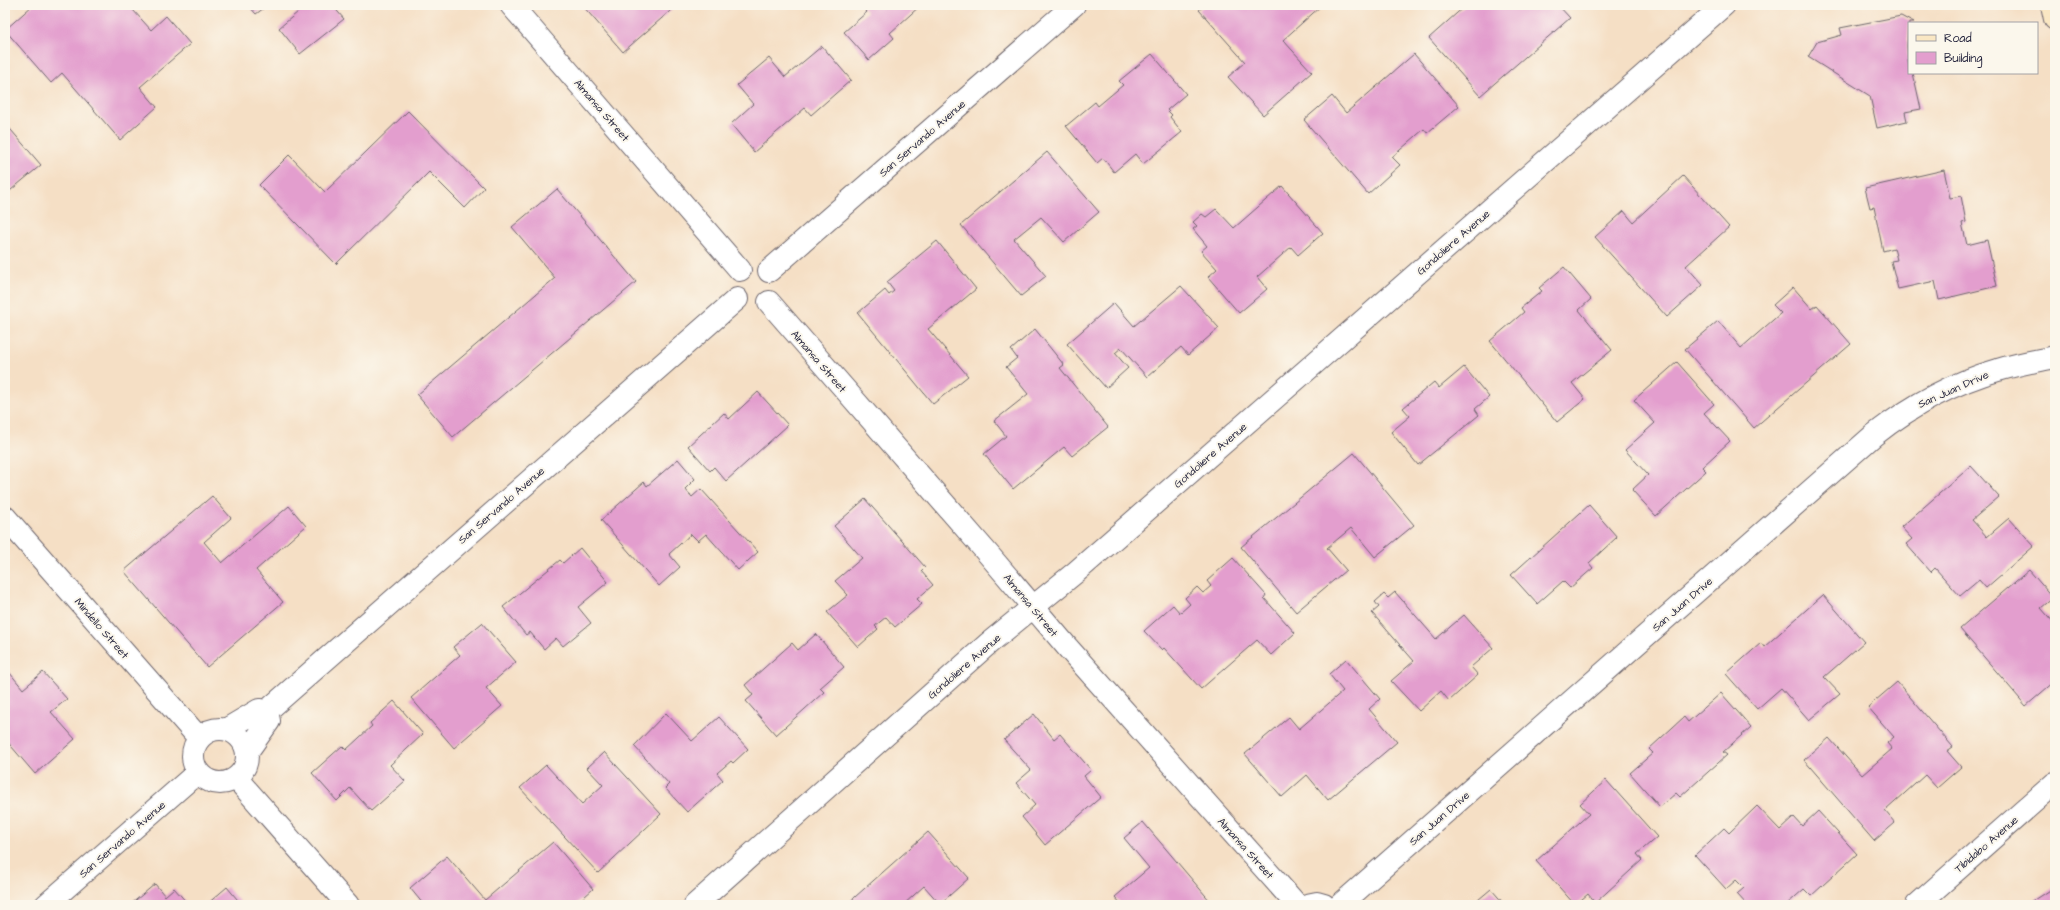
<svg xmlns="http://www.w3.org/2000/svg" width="2060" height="910" viewBox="0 0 2060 910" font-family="'Architects Daughter',sans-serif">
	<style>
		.building { fill: #e39ece }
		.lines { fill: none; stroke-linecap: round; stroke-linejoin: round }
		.minor-casing { stroke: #6c646b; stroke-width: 24 }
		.secondary-casing { stroke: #6c646b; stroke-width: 24 }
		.minor { stroke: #fff; stroke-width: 22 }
		.secondary { stroke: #fae7c3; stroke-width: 22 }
		.labels { text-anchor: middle; stroke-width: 4; stroke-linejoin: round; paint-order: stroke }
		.street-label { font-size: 11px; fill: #22223b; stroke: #fbf7ec }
	</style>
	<rect width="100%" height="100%" fill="#fbf7ec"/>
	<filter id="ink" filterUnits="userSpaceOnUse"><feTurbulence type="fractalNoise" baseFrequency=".025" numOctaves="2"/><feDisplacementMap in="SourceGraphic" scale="8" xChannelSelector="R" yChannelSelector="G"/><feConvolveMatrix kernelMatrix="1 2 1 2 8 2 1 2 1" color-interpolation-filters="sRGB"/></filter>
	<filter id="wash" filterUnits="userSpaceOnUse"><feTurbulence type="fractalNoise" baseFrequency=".012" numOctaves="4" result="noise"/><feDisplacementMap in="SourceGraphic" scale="16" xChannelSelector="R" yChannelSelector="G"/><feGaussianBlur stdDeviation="0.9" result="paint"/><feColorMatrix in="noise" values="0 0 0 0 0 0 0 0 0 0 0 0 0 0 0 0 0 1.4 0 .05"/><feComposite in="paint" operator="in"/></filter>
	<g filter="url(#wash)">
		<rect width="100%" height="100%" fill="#f5dfc5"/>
		<g id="blocks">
			<!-- building -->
			<path class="building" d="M33 5H139L133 10 151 30 166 16 190 44 140 87 157 107 120 140 62 73 51 83 5 30Z
				M248 5H268L256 14Z
				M293 5H332L344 19 300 54 279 28 298 12Z
				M582 5H677L623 52Z
				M861 5H921L890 33 894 38 869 60 844 32 867 12Z
				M1205 5H1322L1283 40 1312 72 1263 115 1228 77 1245 62 1199 10Z
				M1466 5H1558L1570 18 1480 96 1429 38Z
				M1901 16 1914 23H1909L1907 46 1909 73H1913L1921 109 1905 112 1907 121 1877 128 1870 96 1808 57 1817 42 1842 35 1840 28Z
				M822 46 851 80 811 115 805 108 754 152 731 124 753 104 737 85 769 58 785 77Z
				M1152 54 1186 94 1167 110 1172 115 1170 117 1182 132 1143 164 1135 154 1114 172 1103 158 1097 163 1066 126 1095 102 1098 106 1123 85 1119 81Z
				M1414 54 1459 106 1427 133 1424 129 1392 157 1400 165 1368 194 1304 120 1332 96 1346 113Z
				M408 111 484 188 465 208 429 172 336 264 259 185 289 155 325 192Z
				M5 123 41 165 5 195Z
				M1047 152 1099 212 1064 242 1041 217 1014 239 1046 276 1021 296 961 225Z
				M1944 170 1950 198 1961 196 1966 222 1962 223 1967 245 1987 240 1997 286 1939 300 1935 281 1898 289 1891 261 1897 260 1894 248 1883 251 1874 207 1870 208 1865 188Z
				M1683 176 1729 227 1686 266 1703 285 1667 317 1595 237 1624 211 1633 222Z
				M1282 186 1323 233 1298 255 1291 247 1257 277 1267 289 1239 313 1208 277 1217 269 1201 251 1207 246 1193 229 1197 226 1193 222 1202 214 1206 217 1216 209 1234 228Z
				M557 189 636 282 453 437 417 395 555 278 512 227Z
				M937 241 976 289 928 329 968 376 933 404 858 313 885 290 889 295 894 291 887 282Z
				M1564 267 1591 299 1579 310 1612 350 1572 383 1585 399 1557 422 1490 341 1524 312 1521 308 1542 291 1539 288Z
				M1181 286 1219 328 1188 355 1181 347 1147 377 1121 348 1115 353 1128 368 1106 388 1067 344 1114 303 1134 326Z
				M1793 287 1812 309 1817 305 1851 344 1754 428 1685 349 1718 321 1741 348 1781 313 1773 305Z
				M1035 329 1064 365 1060 368 1108 427 1072 456 1064 447 1013 489 984 454 1006 436 994 421 1028 394 1006 367 1017 358 1011 350Z
				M1677 362 1714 404 1704 413 1730 441 1702 467 1706 471 1656 516 1632 490 1648 475 1625 450 1655 423 1634 400Z
				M1464 367 1489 397 1475 409 1479 415 1418 465 1391 432 1410 416 1403 408 1434 382 1439 388Z
				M758 392 788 425 726 481 714 467 710 471 688 446 724 413 729 419Z
				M1354 453 1414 525 1375 557 1351 528 1327 548 1346 570 1296 612 1241 547Z
				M678 459 695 479 685 489 692 497 701 489 758 552 738 570 706 534 698 541 691 534 669 554 680 567 659 586 601 520 644 482 647 486Z
				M1971 466 1999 497 1972 520 1987 537 2009 518 2034 546 1986 588 1979 580 1960 596 1935 568 1931 572 1906 544 1912 539 1901 527Z
				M212 496 231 518 204 542 222 563 289 506 306 526 256 570 283 602 207 667 124 571Z
				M865 499 925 567 921 571 933 585 917 599 922 604 895 627 886 617 875 626 878 629 858 647 827 612 848 595 835 581 862 558 834 526Z
				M1589 505 1617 537 1589 563 1593 568 1570 588 1563 581 1537 604 1511 575Z
				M580 548 608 582 578 607 591 623 563 646 556 638 544 649 530 632 526 635 503 607 560 560 563 563Z
				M1233 558 1266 595 1264 598 1295 633 1271 655 1257 640 1201 689 1164 648 1162 650 1144 631 1173 605 1180 613 1190 604 1185 598 1197 587 1203 593 1211 586 1207 581Z
				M2029 570 2053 598 2041 608 2055 624V681L2026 706 1960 629Z
				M1395 592 1436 639 1464 615 1493 648 1471 667 1478 675 1449 701 1441 691 1419 711 1391 681 1414 661 1372 613 1379 607 1375 602 1384 594 1388 598Z
				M1823 595 1864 642 1824 677 1840 694 1809 720 1781 688 1757 709 1726 674 1761 643 1764 647Z
				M482 623 516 662 486 688 502 706 454 748 411 698 460 655 453 647Z
				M816 634 844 667 820 688 824 692 776 735 746 701 753 695 745 685 792 643 798 650Z
				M1346 659 1380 699 1369 709 1397 742 1328 800 1307 775 1282 797 1245 754 1289 717 1299 729 1343 691 1329 674Z
				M5 667 23 689 43 672 67 699 51 712 75 739 35 774 5 739Z
				M1897 682 1953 747 1947 751 1961 767 1937 788 1925 775 1885 811 1895 823 1874 841 1804 760 1829 738 1862 775 1892 749 1887 743 1894 737 1868 707Z
				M1721 693 1751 727 1723 752 1727 755 1680 797 1676 793 1660 807 1630 773 1653 753 1649 749 1684 717 1688 722Z
				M394 701 423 734 390 765 405 781 371 811 350 788 337 801 312 773 342 746 346 750 372 726 370 723Z
				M666 713 692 741 719 717 748 749 733 763 731 761 717 773 723 780 687 812 665 788 669 784 634 746Z
				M1034 714 1054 739 1060 734 1091 770 1084 776 1101 797 1045 845 1022 817 1035 805 1016 783 1031 770 1004 740Z
				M604 752 661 814 598 873 520 788 546 765 582 804 603 785 587 768Z
				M1606 780 1657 837 1637 854 1642 860 1595 903 1588 894 1575 905 1536 861 1589 814 1580 804Z
				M1757 806 1780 830 1794 817 1802 826 1818 811 1857 854 1811 896 1804 889 1786 905H1747L1737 894 1744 888 1736 880 1726 889 1695 855 1724 828 1729 833Z
				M1143 822 1211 902 1208 905H1122L1115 897 1149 868 1124 838Z
				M928 832 969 878 940 904 924 886 903 905H846Z
				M553 842 593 889 575 905H424L410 888 447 856 485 900Z
				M155 884 165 896 174 888 189 905H130Z
				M227 887 242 905H206Z
				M2055 887V905H2027Z
				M1491 889 1505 905H1472Z"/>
		</g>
	</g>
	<g filter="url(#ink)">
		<use href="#blocks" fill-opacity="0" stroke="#6c646b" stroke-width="1"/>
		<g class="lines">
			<defs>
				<path id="minor" d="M511 5 740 270
					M769 271 1074 5
					M769 302 989 555 1068 648 1297 905
					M5 517 199 738
					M267 711 737 299
					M193 756a27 27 0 1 1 54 0a27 27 0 1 1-54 0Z
					M227 729 259 710 267 711
					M247 752 269 721 267 711
					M236 778 348 905
					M46 905 198 772
					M695 905 989 643 1076 572 1724 5
					M1307 905 1317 903 1324 905
					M1340 905 1874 435C1911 406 1952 383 1998 370 2017 364 2036 361 2055 357
					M1917 905 2055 783"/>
				<path id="secondary" d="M2052 5 2055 19"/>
			</defs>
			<!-- minor casing -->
			<use href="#minor" class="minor-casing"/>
			<!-- secondary casing -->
			<use href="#secondary" class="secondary-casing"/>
			<!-- minor -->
			<use href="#minor" class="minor"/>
			<!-- secondary -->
			<use href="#secondary" class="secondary"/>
		</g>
	</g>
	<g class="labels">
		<!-- street labels -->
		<g class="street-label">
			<text transform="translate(602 110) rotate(49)" y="4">Almansa Street</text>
			<text transform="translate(922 138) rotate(-41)" y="4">San Servando Avenue</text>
			<text transform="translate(1453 242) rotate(-41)" y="4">Gondoliere Avenue</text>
			<text transform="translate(819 361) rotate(49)" y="4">Almansa Street</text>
			<text transform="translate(1953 389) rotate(-24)" y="4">San Juan Drive</text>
			<text transform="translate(1210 455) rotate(-41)" y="4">Gondoliere Avenue</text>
			<text transform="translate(501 505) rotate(-41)" y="4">San Servando Avenue</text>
			<text transform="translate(1682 604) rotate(-41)" y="4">San Juan Drive</text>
			<text transform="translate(1031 605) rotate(50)" y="4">Almansa Street</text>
			<text transform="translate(102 628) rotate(49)" y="4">Mindello Street</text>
			<text transform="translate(964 666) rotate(-41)" y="4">Gondoliere Avenue</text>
			<text transform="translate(1439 818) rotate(-41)" y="4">San Juan Drive</text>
			<text transform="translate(122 839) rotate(-41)" y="4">San Servando Avenue</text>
			<text transform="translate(1986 844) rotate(-41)" y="4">Tibidabo Avenue</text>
			<text transform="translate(1246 848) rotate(48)" y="4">Almansa Street</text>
		</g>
	</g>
	<!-- margin -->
	<rect width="2060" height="910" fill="none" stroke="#fbf7ec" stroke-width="20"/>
	<!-- legend -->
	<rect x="1908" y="22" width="130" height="52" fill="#fbf7ec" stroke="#a4a2a5"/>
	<rect x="1916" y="35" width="20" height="6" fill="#fae7c3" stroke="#a4a2a5"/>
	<text x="1944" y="42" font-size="12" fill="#22223b">Road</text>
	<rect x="1916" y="52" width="20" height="12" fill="#e39ece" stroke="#a4a2a5"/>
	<text x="1944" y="62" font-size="12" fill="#22223b">Building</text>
</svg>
